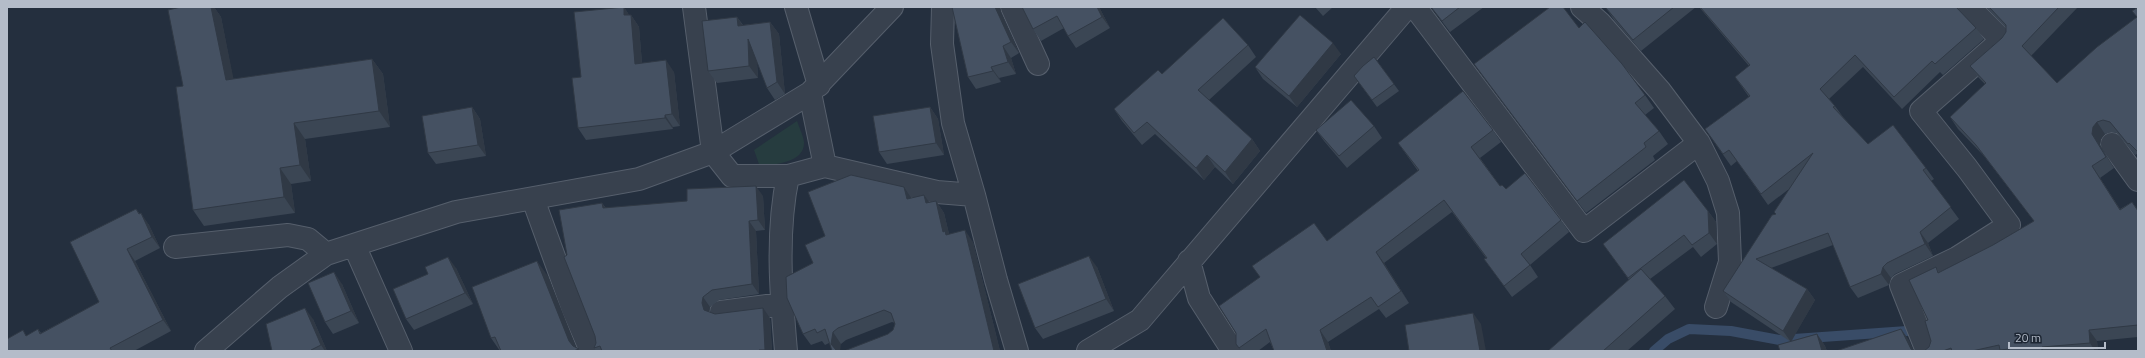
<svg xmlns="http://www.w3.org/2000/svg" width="2145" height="358" viewBox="0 0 2145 358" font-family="'Titillium Web',sans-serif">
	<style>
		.green { fill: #263c3f }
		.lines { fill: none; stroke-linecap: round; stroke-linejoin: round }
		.stream { stroke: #394c67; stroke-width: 10 }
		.minor-casing { stroke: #565f6c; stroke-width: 24 }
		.minor { stroke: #38414e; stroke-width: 22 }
		.wall { fill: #3b4654 }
		.shaded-wall { fill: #303945 }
		.building { fill: #455162; stroke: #303945 }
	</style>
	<rect width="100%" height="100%" fill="#242f3e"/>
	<!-- green -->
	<path class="green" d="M797 121C799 127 803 135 804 142 805 163 774 164 760 167L754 150Z"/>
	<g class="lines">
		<!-- stream -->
		<path class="stream" d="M1654 351 1668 339 1689 329 1731 331 1780 340 1907 331"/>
		<defs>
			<path id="minor" d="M694 7 713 152 732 176H788L825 166 937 192 974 195 996 280 1017 351
				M796 7 819 85
				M943 7 942 44 953 123 974 195
				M1012 7 1038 64
				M1415 7 1584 231 1699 143
				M1582 7 1600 23 1660 91 1699 143 1718 181 1728 213 1730 262 1716 307
				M810 93 825 166
				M2112 144 2138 180
				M533 199 573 309 591 351
				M354 245 401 351
				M175 247 288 235 308 239 326 254
				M1189 261 1199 298 1233 351
				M721 312 782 304
				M206 351 280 287 326 254 456 212 639 179 713 152 810 93 892 7
				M786 351C781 294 776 232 788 176
				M1088 351 1140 320 1407 7
				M1927 351 1901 285 1957 258 2009 225 1967 168 1921 111 2002 40 1969 7"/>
		</defs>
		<!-- minor casing -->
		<use href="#minor" class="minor-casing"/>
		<!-- minor -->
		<use href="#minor" class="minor"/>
	</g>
	<!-- wall -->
	<path class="wall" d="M181 7H214L221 17 233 79 372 59 383 74 390 127 305 139 311 181 291 184 295 213 204 226 193 210 183 86Z
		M624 7 629 15H631L639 27 642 63 674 72 680 126 673 127V129L586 140 578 128 581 77Z
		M952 7H1000L1001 12 1019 53 1011 58 1016 74 999 78 1001 82 976 89 968 77Z
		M1022 7H1099L1110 28 1076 48 1068 36 1064 28 1041 41 1033 29Z
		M1315 7H1333L1323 16Z
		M1431 7H1484L1450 32Z
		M1608 7H1696L1641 51 1614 20 1606 8Z
		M1699 7H1957V8L1976 28 1984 39 1943 75 1940 72 1902 109 1863 67 1829 99 1835 106 1843 117 1868 144 1926 168 1934 179 1931 181 1959 219 1928 243 1933 256 1895 274 1891 278 1889 285 1858 298 1850 287 1833 245 1771 268 1807 289 1815 300 1791 341 1817 334 1825 346 1827 351H1780L1791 342 1731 302 1723 291 1776 214 1789 189 1768 205 1737 161 1731 166 1705 129 1749 97 1735 77 1749 66Z
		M1986 7H2078L2031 56 2057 83 2137 18 2138 7V155L2137 154 2135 155 2117 133 2111 132 2105 134 2101 139 2100 145 2114 168 2100 178 2120 209 2132 202 2138 210V337L2097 341 2098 351H1924L1929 347 1931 341 1928 320 1936 267 1939 272 1993 245 2034 221 1984 156 1958 129 1950 117 1985 84 1978 77 1970 66 2002 38 2006 32V28Z
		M737 17 743 25 770 22 779 34 785 94 775 100 767 88 757 61 758 78 717 83 708 71Z
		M1579 28 1645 95 1654 108 1645 115 1659 131 1668 144 1653 156 1655 160 1586 213 1483 77 1474 64Z
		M1248 45 1256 57 1209 100 1252 139 1260 151 1233 184 1215 167 1204 180 1155 134 1142 145 1122 121 1114 109 1162 74Z
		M1341 54 1297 107 1263 79 1255 67Z
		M1374 57 1399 91 1377 107 1354 76Z
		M472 107 480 119 486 156 436 164 428 153Z
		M930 107 938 119 944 155 887 164 879 152Z
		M1374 126 1382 138 1347 168 1324 141 1316 130Z
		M1493 130 1501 142 1480 158 1500 186 1561 220 1569 232 1530 265 1538 277 1512 297 1484 259 1486 258 1452 212 1384 263 1409 303 1386 318 1379 309 1328 342 1331 351H1274L1270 342 1258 351H1242L1236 344 1327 241 1418 171 1398 143Z
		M763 196 765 230 756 231 759 294 719 300 710 307 709 312 715 314 770 318 772 351H596L594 348 596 343 595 336 567 255 602 203 606 208Z
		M911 198 930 202 936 201 944 213 949 234 973 242 1000 351 888 334 893 330 895 324V323L892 322 846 340 841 344 829 343 825 345 822 341 811 345 803 334 813 263Z
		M136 209 149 225 160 248 135 261 171 331 134 351H7L26 336 38 329 41 333 99 302Z
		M1708 211 1716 222 1717 244 1701 257 1693 247 1650 279 1665 296 1675 309 1627 351H1548L1629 280 1603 244Z
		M1097 267 1114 311 1043 339 1035 328Z
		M456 268 473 304 414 330 406 319Z
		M548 276 576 348 579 349 580 351H500L491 338Z
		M342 284 359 323 333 334 325 322Z
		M313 319 327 351H272Z"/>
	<!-- shaded-wall -->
	<path class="shaded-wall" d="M211 7H214L221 17 237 96 226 80Z
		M624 7 631 18V15L639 27 643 76 635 64 624 15Z
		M995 7H1000L1001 12 1019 53 1011 42Z
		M1097 7H1099L1110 28 1102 17Z
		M737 17 745 29 738 26Z
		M770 22 779 34 785 94 777 82Z
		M748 39 756 51 758 78 749 66Z
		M1333 43 1341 54 1297 107 1289 96Z
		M1003 46 1011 58 1016 74 1008 62Z
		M372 59 383 74 390 127 379 111Z
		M666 60 674 72 680 126 672 114Z
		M991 67 999 78 1001 82 993 71Z
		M472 107 480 119 486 156 478 145Z
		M930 107 938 119 944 155 936 143Z
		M665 115 673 127V129L665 118Z
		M2097 122 2105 134 2101 139 2100 145 2114 168 2092 134 2093 127Z
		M294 123 305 139 311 181 300 165Z
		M1252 139 1260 151 1233 184 1225 172Z
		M1207 155 1215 167 1204 180 1196 168Z
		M2092 166 2100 178 2127 221Z
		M280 168 291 184 295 213 284 197Z
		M756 186 763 196 765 230 758 220Z
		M904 187 912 199H907Z
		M924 195 932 206 926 203Z
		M936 201 944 213 950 238 954 247 943 232Z
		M602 203 609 213 603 208Z
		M1708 211 1716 222 1717 244 1709 233Z
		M141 213 149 225 160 248 152 237Z
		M749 221 756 231 759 294 752 284Z
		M965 230 973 242 1000 351H994Z
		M1920 232 1928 243 1933 256 1925 244Z
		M127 249 135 261 171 331 163 320Z
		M1376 252 1384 263 1409 303 1401 291Z
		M1089 256 1097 267 1114 311 1106 299Z
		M448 257 456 268 473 304 465 293Z
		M537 261 548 276 577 349 575 350 569 341Z
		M1883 267 1891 278 1889 285 1881 274Z
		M334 272 342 284 359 323 351 311Z
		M1807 289 1815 300 1791 342 1783 331Z
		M703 297 710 307 709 313 704 310 702 303Z
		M305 308 313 319 327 351H325L321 345Z
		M763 308 770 318 772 351H766L765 350Z
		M1473 313 1481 324 1486 351H1480Z
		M1901 329 1909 340 1914 351 1911 349Z
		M1320 330 1328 342 1331 351H1327Z
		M2089 330 2097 341 2098 351H2095L2090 343Z
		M833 332 841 344 840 351H836L831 344Z
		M1817 334 1825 346 1827 351H1822Z"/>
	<!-- building -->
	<path class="building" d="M181 7H211L226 80 372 59 379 111 294 123 300 165 280 168 284 197 193 210 176 87 183 86 168 10Z
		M624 7V15H631L635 64 666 60 672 114 665 115V118L578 128 572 78 581 77 574 12Z
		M952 7H995L1011 42 1003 46 1008 62 991 67 993 71 968 77Z
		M1022 7H1097L1102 17 1068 36 1057 16 1033 29Z
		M1431 7H1460L1442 21Z
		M1550 7H1563L1579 28 1585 22 1622 64 1645 95 1635 103 1659 131 1644 143 1646 147 1577 201 1474 64Z
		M1608 7H1674L1633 40 1606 8Z
		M1700 7H1956L1976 28 1935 64 1932 61 1894 97 1855 55 1820 89 1835 106 1833 107 1868 144 1893 125 1926 168 1923 170 1951 207 1920 232 1925 244 1887 263 1883 267 1881 274 1850 287 1828 233 1756 259 1807 289 1783 331 1723 291 1772 215 1776 214 1774 212 1813 153 1761 194 1729 150 1723 154 1705 129 1750 96 1735 77 1750 65Z
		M1989 7H2059L2022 46 2057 83 2097 47 2137 17 2132 11 2138 7V152L2129 143 2128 144 2110 122 2103 120 2097 122 2093 127 2092 134 2106 157 2092 166 2120 210 2132 202 2138 211V325L2089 330 2090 343 2042 347V351H2009V349L2000 350 1999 345 1972 351H1952L1951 348 1943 351H1924L1929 347 1931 341 1925 321 1928 320 1909 280 1936 267 1938 273 1993 245 2034 221 1976 145 1950 117 1986 83 1970 66 2002 38 2006 32V25Z
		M1300 15 1333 43 1289 96 1255 67Z
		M737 17 738 26 770 22 777 82 767 88 748 39 749 66 708 71 702 21Z
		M1223 18 1248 45 1198 90 1252 139 1225 172 1207 155 1196 168 1147 122 1134 133 1114 109 1158 70 1162 74Z
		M1374 57 1394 84 1372 100 1354 76 1363 66Z
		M1463 91 1493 130 1471 147 1500 186 1502 185 1506 189 1525 173 1561 220 1521 254 1530 265 1504 286 1484 259 1487 258 1444 200 1376 252 1401 291 1378 307 1371 297 1320 330 1327 351H1274L1266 329 1239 348 1236 344V333L1219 306 1260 277 1252 266 1314 223 1327 241 1419 170 1398 143Z
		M1351 100 1374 126 1339 156 1316 130Z
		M472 107 478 145 428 153 422 116Z
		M930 107 936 143 879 152 873 116Z
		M851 175 904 187 907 199 924 195 926 203 936 201 943 232 945 231 946 235 965 230 994 351H844L888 334 893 330 895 324 891 313 884 310 838 328 833 332 831 344 836 350 840 351H832L825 329 817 333 815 329 803 334 787 298 786 277 813 263 805 245 825 236 808 192Z
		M1684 180 1708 211 1709 233 1692 245 1684 235 1628 278 1603 244Z
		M756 186 758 220 749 221 752 284 712 290 703 297 702 303 704 310 715 314 763 308 765 350H759V351H602L600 346 594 348 596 343 595 336 564 257 567 255 559 210 602 203 603 208 687 201V189Z
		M136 209 139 214 141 213 152 237 127 249 163 320 110 348 112 351H7V339L23 330 26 336 38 329 40 334 99 302 70 242Z
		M1089 256 1106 299 1035 328 1018 284Z
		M448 257 465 293 406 319 393 289 428 274 425 267Z
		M537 261 569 341 573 346 579 349 573 351H501L495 337 491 338 472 287Z
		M1641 269 1665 296 1603 351H1548Z
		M334 272 351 311 325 322 308 283Z
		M305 308 321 345 311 350V351H272L266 324Z
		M1473 313 1480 351H1409L1405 325Z
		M1901 329 1911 349 1915 351H1836Z
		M1817 334 1822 351H1780L1778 345Z"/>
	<!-- border -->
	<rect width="2145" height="358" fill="none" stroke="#b4bcc9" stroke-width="16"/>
	<!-- scale -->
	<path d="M2009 342v6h96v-6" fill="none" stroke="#b4bcc9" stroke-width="2"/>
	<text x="2015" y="342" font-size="12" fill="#b4bcc9" stroke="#1d2633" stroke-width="3" paint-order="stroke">20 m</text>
</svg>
